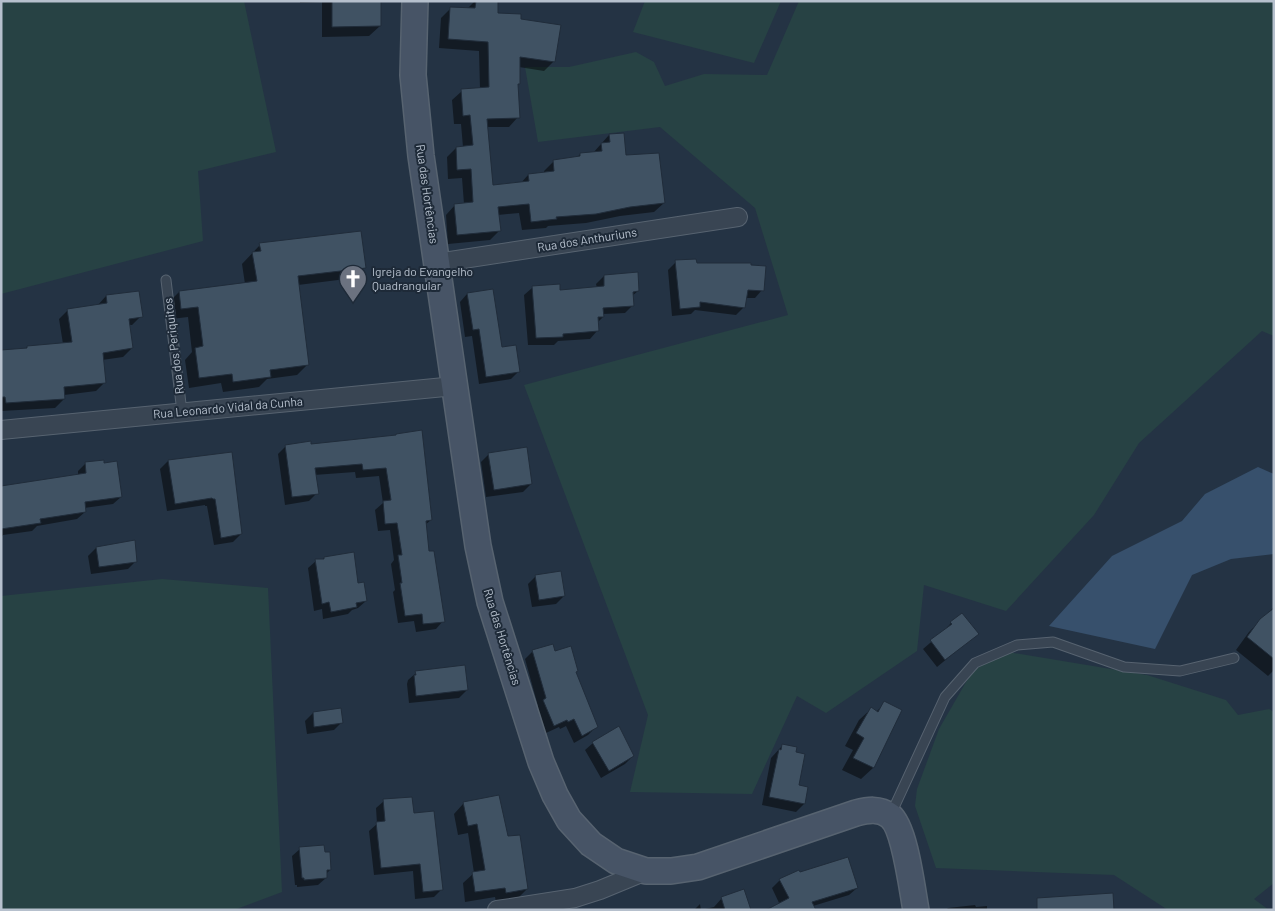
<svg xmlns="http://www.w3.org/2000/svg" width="1275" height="911" viewBox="0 0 1275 911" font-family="Barlow,sans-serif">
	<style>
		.green { fill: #274244 }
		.water { fill: #37506c }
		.shadow { fill: #0007 }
		.building { fill: #405263; stroke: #202c3a }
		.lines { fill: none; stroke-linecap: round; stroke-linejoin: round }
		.lane-casing { stroke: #576370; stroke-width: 11 }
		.street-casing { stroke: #576370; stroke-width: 20 }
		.secondary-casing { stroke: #576370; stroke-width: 28 }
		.lane { stroke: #394553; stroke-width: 9 }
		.street { stroke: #394553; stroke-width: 18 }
		.secondary { stroke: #475466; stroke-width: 25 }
		.labels { text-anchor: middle; stroke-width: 4; stroke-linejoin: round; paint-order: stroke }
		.street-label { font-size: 12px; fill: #b6c0cd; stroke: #1e2a38 }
		.poi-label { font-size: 12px; fill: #b6c0cd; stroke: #1e2a38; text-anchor: start }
	</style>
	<rect width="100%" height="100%" fill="#243344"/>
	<!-- green -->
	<path class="green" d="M1 1H244L276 152 198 171 203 241 1 294Z
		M645 1H781L754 63 633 32Z
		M799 1H1274V336L1262 331 1139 443 1094 515 1006 611 924 585 917 651 826 713 797 696 752 794 630 792 648 715 524 385 788 315 755 208 660 127 538 142 525 67H569L636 52 654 62 665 86 704 74 767 75Z
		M162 579 268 588 282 892 234 910H1V596Z
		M1008 652 1147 675 1226 700 1238 715 1269 709 1274 712V883L1254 899 1269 910H1168L1114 875 936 868 915 806 917 789 939 729 973 670Z"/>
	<!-- water -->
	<path class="water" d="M1258 467 1274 474V554L1231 559 1192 575 1155 649 1049 626 1112 556 1182 521 1205 494Z"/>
	<!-- shadow -->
	<path class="shadow" d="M300 1H379L380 26 369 36 322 37V2L300 3Z
		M475 1H497L496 14 520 20 554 61 544 71 519 67V83L517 85 518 117 509 127H487L492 187 520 184 528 175 544 173V171L554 161 577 158 580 154 593 153 609 135 664 203 654 212 620 216 586 223 548 226 546 228 522 230 519 213 498 215 499 231 490 240 448 244 446 215 455 205 464 204 462 178 448 179 447 157 456 148 463 147 461 124H454L452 100 462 91 480 89 479 51 439 48 441 18 450 9H467Z
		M260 245 364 268 354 278 298 285 308 364 297 375 267 379 259 387 223 392 221 383 189 388 185 360 192 352 188 317 171 319 169 302 179 292 245 284 242 264Z
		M676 262 696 264 762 290 755 298H745L744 307 736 315 695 310 691 314 672 316 668 270Z
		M604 276 638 291 632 296 633 305 625 313 603 314V317L597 323V331L590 339 558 341 554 345H528L524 295 532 288 559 291 597 288 596 284Z
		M467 294 501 348 519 371 511 379 479 384 472 336 465 337 460 302Z
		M106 296 141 316 132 325H129L132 348 123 357 102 360 105 382 96 391 64 395V399L55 408 1 411V352L24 350 27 347 63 344 59 319 68 310 97 306Z
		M395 437 431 520 425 525 428 553 443 621 436 629 416 632 414 621 398 623 393 592 395 590 391 564 394 560 390 530 378 531 375 510 383 503 379 476 356 478 355 472 314 475 317 493 309 501 285 505 278 454 286 446Z
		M231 453 241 534 233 542 214 545 207 506H205V505L167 511 160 469 168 461Z
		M489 454 531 484 523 492 486 497 481 462Z
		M85 464 121 497 113 504 84 508 85 512 77 519 37 526 32 531 3 535 1 538V487L78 475V471Z
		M96 548 136 561 128 569 91 574 88 556Z
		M324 558 357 584 366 601 358 608 352 610 348 614 323 619 322 609 314 611 308 568 316 561 322 560Z
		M536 576 564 596 556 604 532 607 528 584Z
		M1274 607V670L1268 676 1236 650 1249 632Z
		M951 623 977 634 937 667 923 649 944 631Z
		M533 651 554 653 575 673 596 727 588 735 574 743 566 726 560 729 559 727 546 733 536 709 538 706 525 659Z
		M416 673 467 690 459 698 409 703 407 684 408 680Z
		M885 703 901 711 873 768 861 779 842 770 853 750 845 746 859 720 871 709 876 712Z
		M313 713 342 722 334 730 307 734 305 721Z
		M593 743 633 756 625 764 601 778 585 750Z
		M783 745 804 804 796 812 762 805 771 758Z
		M384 801 413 815 442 889 434 897 415 899 413 871 374 875 369 831 377 824 376 808Z
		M463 804 508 838 527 889 517 899 496 902 495 897 465 902 463 883 474 873 468 833 458 835 454 814Z
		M300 849 330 870 326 874V878L318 885 297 887V885H295L292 856Z
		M780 880 857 888 849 895 813 906 780 905 772 888Z
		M722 898 750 910H694L700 904 701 910 714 907Z
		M975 905 976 907 987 906V910H946L948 908Z"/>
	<!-- building -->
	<path class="building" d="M332 1H381V26L332 27Z
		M476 1H498V13L521 14V19L561 25 555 62 520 57V84H518L520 118 487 119 493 185 529 181 528 174 554 171 553 160 580 156V153L602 151 601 143 610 142 609 134 624 133 626 155 659 153 665 203 630 207 596 214 556 217 557 219 531 222 529 204 498 207 501 231 457 235 454 204 473 202 471 169 457 170 456 147 473 145 470 115 463 116 461 89 489 87 488 42 448 39 450 7 475 8Z
		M361 231 366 268 298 276 309 365 270 370 271 377 233 382 232 374 199 378 195 348 203 346 198 307 181 309 179 291 257 281 252 252 261 251 259 243Z
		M696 259 697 263H751V265L766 266 764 291 748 290 745 308 700 302V307L680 309 675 260Z
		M638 272 639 291 633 292 634 306 603 308 604 317H598L599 331 563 334V337L536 338 532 286 560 284V290L604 286V275Z
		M493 289 502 347 516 345 520 372 486 377 479 329 473 330 467 293Z
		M139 291 143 317 129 319 133 348 103 353 106 383 64 387 65 399 6 403 5 397H1V350L27 348V346L72 342 67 309 107 303 106 295Z
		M422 430 432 520 426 521 429 551H434L445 622 423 624 422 614 405 616 400 583H402L398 555H402L397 523 385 524 383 501 391 500 386 468 363 470 362 464 315 468 319 494 292 497 285 445 311 441V444L396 435V434Z
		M527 447 532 484 494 490 488 453Z
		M232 452 242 534 221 538 215 499H213L212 498 175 504 168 460Z
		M104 460V463L117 461 122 497 85 502 86 512 40 519 41 523 1 529V486L86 473 85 462Z
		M135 540 137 562 99 567 96 547Z
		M354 552 358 583 364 582 367 601 356 603 357 607 331 612 329 602 322 604 315 559H324V557Z
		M561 571 565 596 539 600 535 575Z
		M1274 608V659L1247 637 1260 619Z
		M962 613 979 634 945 660 930 640 952 624 950 622Z
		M553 644 555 651 571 646 578 671 576 672 598 727 582 736 574 719 568 722 567 720 554 726 543 700 546 698 532 650Z
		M465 665 468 690 416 696 414 675H416L415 671Z
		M884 701 902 710 874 768 853 758 864 738 856 733 871 707 878 712Z
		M341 708 343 723 314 727 313 712Z
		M619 726 634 756 609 771 592 742Z
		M782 744 797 747 796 752 805 754 799 785 808 787 805 804 769 797 779 749 781 750Z
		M499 795 508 836 520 835 528 889 506 893 505 888 475 892 472 872 485 870 477 824 468 826 463 802Z
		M412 797 414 813 434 811 443 890 423 892 420 864 381 868 376 822 385 821 383 799Z
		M324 845 325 852H330L331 870H327V878L304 880V878H302L299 847Z
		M848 857 858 888 812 902 816 910H766L789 898 779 879 799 870 800 872Z
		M744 889 751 910H725L721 897Z
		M1113 893 1114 910H1037V898Z"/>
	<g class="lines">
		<defs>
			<path id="lane" d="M166 280 182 412
				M891 814 945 697 975 663 1017 645 1053 642 1124 667 1180 671 1234 658"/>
			<path id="street" d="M437 263 738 217
				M1 430 455 386
				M497 910 575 898 600 890 646 871"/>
			<path id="secondary" d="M415 1 413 75 421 156 478 546 490 602 541 762 555 795 569 820 591 844 616 861 646 871H671L698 867 856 813C868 810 879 808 890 816 905 828 912 889 916 910"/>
		</defs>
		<!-- lane casing -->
		<use href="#lane" class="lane-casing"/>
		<!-- street casing -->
		<use href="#street" class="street-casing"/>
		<!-- secondary casing -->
		<use href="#secondary" class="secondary-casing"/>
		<!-- lane -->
		<use href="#lane" class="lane"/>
		<!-- street -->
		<use href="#street" class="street"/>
		<!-- secondary -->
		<use href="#secondary" class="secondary"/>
	</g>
	<!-- icons -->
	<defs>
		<symbol id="church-pin" viewBox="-11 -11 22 30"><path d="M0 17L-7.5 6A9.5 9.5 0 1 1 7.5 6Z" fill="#6b7280" stroke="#1e2a38"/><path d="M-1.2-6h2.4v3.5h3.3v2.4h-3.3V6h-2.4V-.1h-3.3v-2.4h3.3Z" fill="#fff"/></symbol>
	</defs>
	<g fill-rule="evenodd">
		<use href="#church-pin" x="337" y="263" width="32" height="43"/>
	</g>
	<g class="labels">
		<!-- street labels -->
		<g class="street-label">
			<text transform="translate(427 194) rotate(82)" y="4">Rua das Hortências</text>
			<text transform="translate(587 240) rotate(-9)" y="4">Rua dos Anthuriuns</text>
			<text transform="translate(174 346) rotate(-97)" y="4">Rua dos Periquitos</text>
			<text transform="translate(228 408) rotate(-5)" y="4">Rua Leonardo Vidal da Cunha</text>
			<text transform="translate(502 637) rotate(73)" y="4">Rua das Hortências</text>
		</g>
		<!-- poi labels -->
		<g class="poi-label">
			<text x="372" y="276">Igreja do Evangelho<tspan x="372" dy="14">Quadrangular</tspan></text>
		</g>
	</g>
	<!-- border -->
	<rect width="1275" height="911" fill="none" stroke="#b6c0cd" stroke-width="5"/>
</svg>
